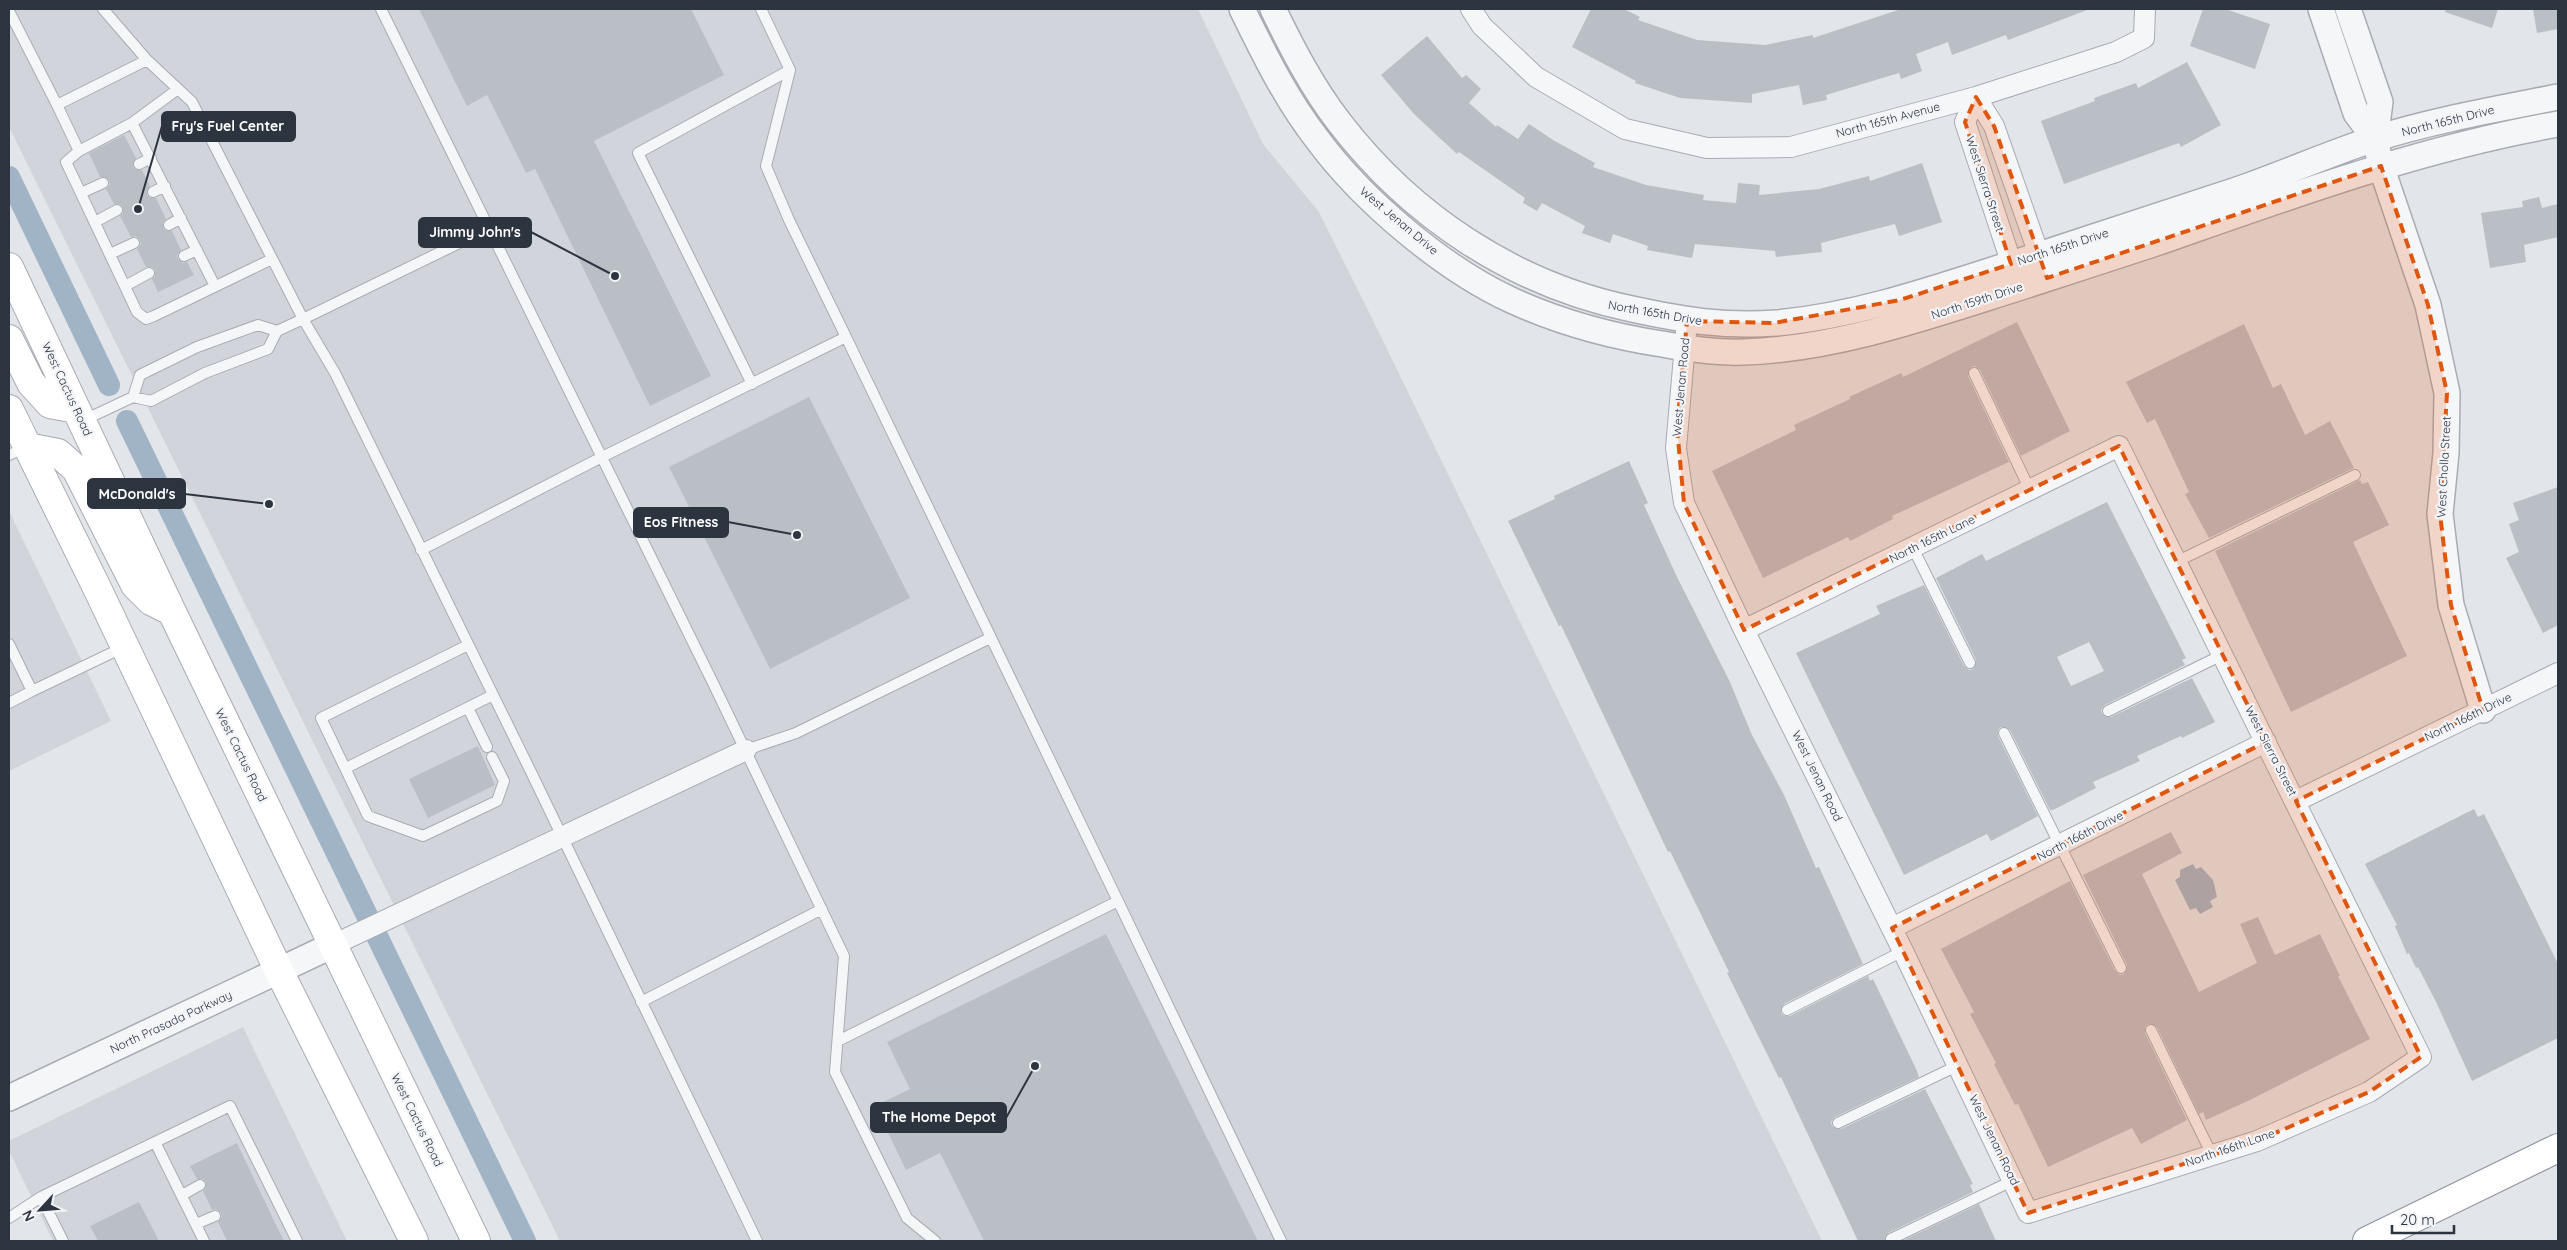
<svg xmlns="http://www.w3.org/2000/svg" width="2567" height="1250" viewBox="0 0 2567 1250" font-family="Quicksand,sans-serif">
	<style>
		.built { fill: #d1d5db }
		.water { fill: #a1b4c6 }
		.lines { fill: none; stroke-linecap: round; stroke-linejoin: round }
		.canal { stroke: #a1b4c6; stroke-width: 22 }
		.building { fill: #babfc6; fill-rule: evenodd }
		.service-casing { stroke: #a8acb3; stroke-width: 12 }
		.minor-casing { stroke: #a8acb3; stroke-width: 22 }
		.tertiary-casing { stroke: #a8acb3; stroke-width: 28 }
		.secondary-casing { stroke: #a8acb3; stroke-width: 30 }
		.motorway-casing { stroke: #8b939f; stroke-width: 30 }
		.service { stroke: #f5f6f8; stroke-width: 10 }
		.minor { stroke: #f5f6f8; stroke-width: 20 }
		.tertiary { stroke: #f5f6f8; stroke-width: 25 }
		.secondary { stroke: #fff; stroke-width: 28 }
		.motorway { stroke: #fff; stroke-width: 28 }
		.marked { fill: #df570f; fill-opacity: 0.2; stroke: #df570f; stroke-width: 4; stroke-dasharray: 10 6; stroke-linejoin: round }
		.labels { text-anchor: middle; stroke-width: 4.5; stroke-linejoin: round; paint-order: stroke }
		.street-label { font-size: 12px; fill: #2c3440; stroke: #f2f4f7 }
		.leader { fill: none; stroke: #2c3440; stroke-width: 2 }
		.callout-dot { fill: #2c3440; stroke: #f2f4f7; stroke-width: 2 }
		.callout { fill: #2c3440; stroke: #2c3440; stroke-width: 2 }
		.callout-label { font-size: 14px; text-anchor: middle; font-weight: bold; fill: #fff }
	</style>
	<rect width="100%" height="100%" fill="#e2e5e9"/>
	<!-- built -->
	<path class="built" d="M9 9H1198L1263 144 1319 212 1365 304 1822 1241H560L9 127Z
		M9 511 111 721 9 771Z
		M243 1027 347 1241H53L9 1151V1141Z"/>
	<!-- water -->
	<path class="water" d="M2193 864 2196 869 2201 867 2213 880 2217 897 2210 901 2213 907 2200 914 2196 908 2190 910 2175 880 2180 877V870Z"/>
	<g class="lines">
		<!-- canal -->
		<path class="canal" d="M9 177 109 385
			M127 421 525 1241"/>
	</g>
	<!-- building -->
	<path class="building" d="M419 9H691L724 75 594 141 711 376 650 406 535 169 526 173 487 95 467 106Z
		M1591 9H1624L1640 17 1638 20 1697 40 1765 45 1813 35V38L1901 9 2087 10 2008 40 2006 35 1952 55 1948 42 1916 54 1922 71 1901 79 1899 73 1826 95 1827 100 1803 105 1799 85 1752 94V103L1680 98 1635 83 1636 81 1572 47Z
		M2203 9H2225L2270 24 2255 69 2190 46Z
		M2446 9H2498L2492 28 2445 12Z
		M2533 9H2558V29L2537 33Z
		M1427 36 1462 78 1466 75 1481 89 1469 103 1496 127 1497 125 1518 139 1529 124 1553 140 1595 163 1593 167 1646 185 1704 195 1703 200 1736 203 1738 183 1760 185 1759 195 1819 189 1869 176 1870 181 1922 163 1942 222 1899 236 1895 224 1821 243 1822 252 1776 257 1775 251 1695 244 1692 258 1647 250 1648 246 1613 234 1610 243 1582 233 1585 226 1542 203 1537 211 1523 203 1525 198 1459 152 1457 154 1414 114 1381 75Z
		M2187 62 2221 125 2181 147 2179 143 2064 184 2041 121 2095 101 2094 98 2136 83 2138 88Z
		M124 135 136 158 133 167 136 170H142L150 186 147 195 150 198H156L166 219 163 222V228L166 231H172L181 250 177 255 178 259 183 263 187 262 194 275 158 292 152 279 155 276V270L152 267H146L137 249 141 244 140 240 135 236 131 237 120 216 123 213V207L120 204H114L106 189 110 184 109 180 100 177 89 153Z
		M2539 197 2542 208 2558 204V237L2524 245 2526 262 2490 268 2481 213 2523 207 2522 201Z
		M2017 322 2070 431 2021 456 1980 370 1975 366 1971 367 1968 376 2009 462 1892 516 1893 519 1850 541 1848 537 1763 578 1712 471 1796 430 1794 425 1850 399 1849 397 1901 373 1903 377Z
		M2244 324 2273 388 2281 384 2305 435 2330 421 2354 468 2209 538 2185 494 2189 492 2155 419 2147 423 2126 382Z
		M809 397 910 598 770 669 669 467Z
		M1629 461 1648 503 1644 505 1677 577 1730 682 1751 733 1784 795 1816 868 1819 867 1863 964 1784 1004 1781 1013 1784 1016H1790L1868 976 1870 981 1873 979 1917 1071 1919 1077 1835 1117 1831 1122 1832 1126 1841 1129 1925 1089 1973 1184 1970 1185 1973 1192 1888 1233 1885 1241H1858L1781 1077 1779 1078 1727 973 1729 972 1670 851 1668 852 1561 625 1559 626 1508 521 1555 499 1554 496Z
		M2360 480 2362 484 2368 482 2389 525 2353 542 2407 656 2291 712 2215 551Z
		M2558 487V625L2543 633 2506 558 2519 552 2509 524 2519 520 2513 503Z
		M2107 502 2186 658 2182 660 2185 665 2105 705 2101 710 2102 714 2111 717 2192 678 2215 722 2182 738 2181 736 2137 756 2140 761 2093 782 2096 788 2053 810H2050L2010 730 2001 727 1998 730V736L2038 816 1991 841 1987 834 1904 875 1796 653 1880 614 1876 606 1924 585 1964 666 1969 670 1973 669 1976 660 1936 578 1982 554 1986 561ZM2089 642 2104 671 2071 686 2057 657Z
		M478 746 495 785 428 818 409 779Z
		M2474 809 2478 817 2484 814 2558 964V1038L2472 1081 2437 1004 2418 967 2416 968 2409 953 2407 954 2395 926 2397 925 2365 864Z
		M2171 832 2182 853 2142 874 2199 992 2257 963 2240 924 2258 917 2275 955 2320 934 2340 976H2338L2370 1039 2250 1100 2206 1120 2203 1112 2199 1114 2157 1027 2148 1024 2145 1027V1033L2187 1120 2141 1144 2132 1128 2048 1167 2018 1104 2015 1105 1994 1064 1996 1063 1970 1014 1974 1012 1941 949 2070 881 2115 971 2120 975 2124 974 2127 965 2083 875Z
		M1106 934 1258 1241H984L940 1153 906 1170 875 1106 910 1089 887 1042Z
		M237 1143 276 1225 284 1241H227L218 1222 222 1217 221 1213 216 1209 212 1210 203 1191 206 1188V1182L203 1179H197L190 1166Z
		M139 1202 159 1241H98L90 1226Z
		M1979 1204 1996 1241H1902Z"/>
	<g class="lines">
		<defs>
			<path id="service" d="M103 9 147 60
				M381 9 713 683 844 956 835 1072 907 1218 935 1241
				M9 11 57 105 147 60 192 102 303 319 277 331 268 349 205 373 151 401 133 397 82 421
				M57 105 79 151
				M132 123 178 89
				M139 164 151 158
				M153 192 165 186
				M81 193 103 183
				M95 222 117 210
				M169 225 181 218
				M490 228 303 319 335 373 531 772 757 1241
				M110 254 134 243
				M184 256 197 250
				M125 286 149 273
				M215 286 132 123 79 151 66 162 137 312 146 319 154 316 272 259
				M1974 373 2030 490
				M752 384 638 153 790 70
				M133 397 140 375 197 347 258 325 277 331
				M9 455 26 447
				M1913 548 1970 663
				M421 550 602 457 846 337 789 220 766 166 790 70 761 9
				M2176 562 2355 475
				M9 644 32 691 124 647
				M468 645 321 718 368 816 423 836 497 801 504 781 492 757
				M9 703 32 691
				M468 708 487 747
				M2108 711 2222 655
				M2004 733 2121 968
				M746 750 796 733 990 638
				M346 768 493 695
				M1118 901 1281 1241
				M641 1002 822 909
				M1787 1010 1903 951
				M2151 1030 2212 1155
				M838 1041 1118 901 846 337
				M1838 1123 1959 1065
				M155 1142 204 1241
				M182 1195 200 1185
				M41 1197 63 1241
				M9 1218 41 1197 230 1106 297 1241
				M196 1224 215 1216
				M1891 1239 2014 1180"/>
			<path id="minor" d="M1471 9 1482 26 1536 77 1625 129 1707 148 1791 147 1976 97 2116 52 2144 38 2145 9
				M1976 97 1965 122 2016 277
				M1976 97 1994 126 2044 269
				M1687 321 1676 448 1684 503 1744 630 1903 951 2028 1213 2257 1141 2369 1092 2421 1057 2119 446 1744 630
				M2296 801 2558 673
				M1892 928 2266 742
				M333 945 746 750"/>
			<path id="tertiary" d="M1242 9C1264 54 1286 99 1317 139 1362 200 1442 268 1511 300 1559 322 1610 336 1662 344 1689 349 1717 353 1744 352 1838 349 1932 315 2021 287 2066 272 2111 258 2156 243 2288 197 2420 148 2558 124
				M1273 9C1292 48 1312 87 1339 122 1412 217 1515 285 1632 309 1683 320 1724 327 1777 323 1864 315 1947 284 2030 258 2099 235 2169 213 2237 190 2283 174 2328 154 2374 139 2434 120 2497 109 2558 97
				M2321 9 2356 113 2375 139
				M2348 9 2380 102 2375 139 2381 166 2428 305 2447 393 2446 453 2440 514 2451 605 2483 710
				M9 1098 333 945"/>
			<path id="secondary" d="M9 267 172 612 476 1241
				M9 339 31 383 50 404 76 409
				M9 409 98 590 279 971 414 1241
				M27 447 58 453 76 469 135 585 151 601 171 611"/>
			<path id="motorway" d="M2367 1241 2558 1148"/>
		</defs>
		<!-- service casing -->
		<use href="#service" class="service-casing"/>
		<!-- minor casing -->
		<use href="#minor" class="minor-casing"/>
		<!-- tertiary casing -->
		<use href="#tertiary" class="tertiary-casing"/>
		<!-- secondary casing -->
		<use href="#secondary" class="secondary-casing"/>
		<!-- motorway casing -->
		<use href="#motorway" class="motorway-casing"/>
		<!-- service -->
		<use href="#service" class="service"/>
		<!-- minor -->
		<use href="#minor" class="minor"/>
		<!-- tertiary -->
		<use href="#tertiary" class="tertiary"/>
		<!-- secondary -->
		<use href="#secondary" class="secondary"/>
		<!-- motorway -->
		<use href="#motorway" class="motorway"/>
	</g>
	<!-- marked area -->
	<path class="marked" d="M1976 97 1994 126 2047 278 2381 166 2428 305 2447 393 2440 514 2451 605 2483 710 2296 801 2421 1057 2369 1092 2257 1141 2028 1213 1892 928 2266 742 2119 446 1744 630 1684 503 1677 428 1687 321 1774 323 1900 300 2011 264 1965 122Z"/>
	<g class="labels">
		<!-- street labels -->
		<g class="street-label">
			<text transform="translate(1888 120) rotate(-15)" y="4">North 165th Avenue</text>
			<text transform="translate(2448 121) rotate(-14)" y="4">North 165th Drive</text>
			<text transform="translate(1985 184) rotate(72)" y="4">West Sierra Street</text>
			<text transform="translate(1399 221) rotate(40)" y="4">West Jenan Drive</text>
			<text transform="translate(2063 247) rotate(-18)" y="4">North 165th Drive</text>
			<text transform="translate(1977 301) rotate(-18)" y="4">North 159th Drive</text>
			<text transform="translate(1655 313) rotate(10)" y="4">North 165th Drive</text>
			<text transform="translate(1681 387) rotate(-85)" y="4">West Jenan Road</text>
			<text transform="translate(67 389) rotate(65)" y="4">West Cactus Road</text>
			<text transform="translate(2444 467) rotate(-87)" y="4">West Cholla Street</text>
			<text transform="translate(1932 539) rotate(-26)" y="4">North 165th Lane</text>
			<text transform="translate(2468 717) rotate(-26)" y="4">North 166th Drive</text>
			<text transform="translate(2271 751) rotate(63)" y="4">West Sierra Street</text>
			<text transform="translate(241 755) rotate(64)" y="4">West Cactus Road</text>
			<text transform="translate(1817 776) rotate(64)" y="4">West Jenan Road</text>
			<text transform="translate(2080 836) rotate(-27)" y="4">North 166th Drive</text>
			<text transform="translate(171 1022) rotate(-25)" y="4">North Prasada Parkway</text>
			<text transform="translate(417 1120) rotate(64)" y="4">West Cactus Road</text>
			<text transform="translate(1994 1140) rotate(64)" y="4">West Jenan Road</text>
			<text transform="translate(2230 1148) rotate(-19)" y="4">North 166th Lane</text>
		</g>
	</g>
	<!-- callouts -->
	<path class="leader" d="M138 209L162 126M615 276L531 232M269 504L185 494M797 535L728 522M1035 1066L1006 1118"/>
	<g class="callout-dot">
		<circle cx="138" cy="209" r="5"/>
		<circle cx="615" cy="276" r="5"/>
		<circle cx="269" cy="504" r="5"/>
		<circle cx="797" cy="535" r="5"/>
		<circle cx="1035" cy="1066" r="5"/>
	</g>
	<g class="callout">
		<rect x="162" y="112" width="133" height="29" rx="5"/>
		<rect x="419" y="218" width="112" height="29" rx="5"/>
		<rect x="88" y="479" width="97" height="29" rx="5"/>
		<rect x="634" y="508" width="94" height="29" rx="5"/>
		<rect x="871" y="1103" width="135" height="29" rx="5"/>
	</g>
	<g class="callout-label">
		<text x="228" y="131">Fry's Fuel Center</text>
		<text x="475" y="237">Jimmy John's</text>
		<text x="137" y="499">McDonald's</text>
		<text x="681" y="527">Eos Fitness</text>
		<text x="939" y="1122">The Home Depot</text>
	</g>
	<!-- border -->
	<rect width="2567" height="1250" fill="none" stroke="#2c3440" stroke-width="20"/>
	<!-- north arrow -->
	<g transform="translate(40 1210) rotate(244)" stroke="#f2f4f7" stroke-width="4" paint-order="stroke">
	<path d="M0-4L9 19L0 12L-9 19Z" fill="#2c3440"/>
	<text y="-8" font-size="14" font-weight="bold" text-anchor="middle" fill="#2c3440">N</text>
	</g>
	<!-- scale -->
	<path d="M2392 1225v8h62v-8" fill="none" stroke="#2c3440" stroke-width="2.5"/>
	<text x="2400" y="1225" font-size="15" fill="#2c3440" stroke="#f2f4f7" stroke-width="4" paint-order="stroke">20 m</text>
</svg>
